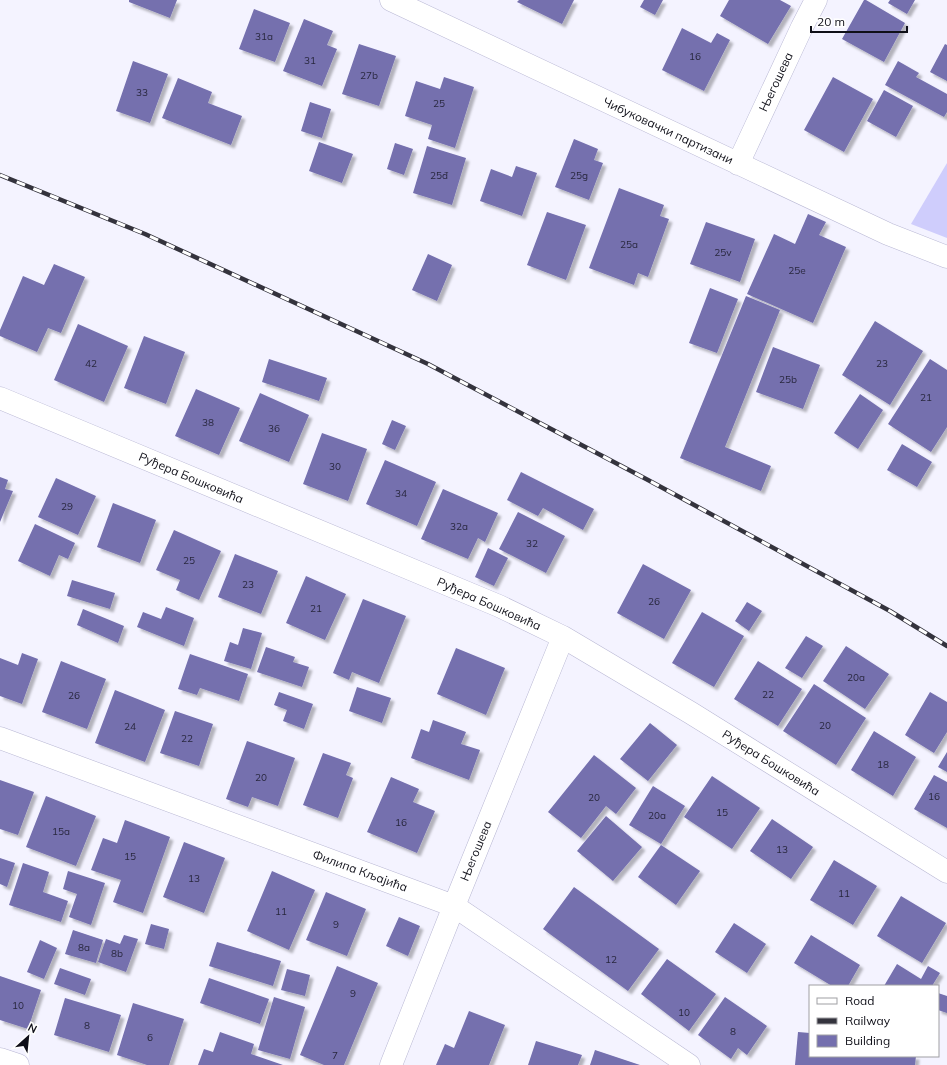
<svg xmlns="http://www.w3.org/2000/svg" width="947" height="1065" viewBox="0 0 947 1065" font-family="Mulish,sans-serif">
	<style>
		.green { fill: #cfcdfc }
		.building { fill: #746fae; filter: url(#shadow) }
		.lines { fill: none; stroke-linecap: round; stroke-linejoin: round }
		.street-casing { stroke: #b9b8d4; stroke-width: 23 }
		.street { stroke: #fff; stroke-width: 22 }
		.rail-casing { stroke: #34333d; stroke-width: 4.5 }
		.rail { stroke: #fff; stroke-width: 3; stroke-dasharray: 9; stroke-linecap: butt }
		.labels { text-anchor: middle; stroke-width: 3; stroke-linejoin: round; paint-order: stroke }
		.number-label { font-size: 10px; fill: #28273e }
		.street-label { font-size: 12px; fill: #0f0f18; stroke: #fff }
	</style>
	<defs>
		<filter id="shadow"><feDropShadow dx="3.5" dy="3.5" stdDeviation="1" flood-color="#0004"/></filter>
	</defs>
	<rect width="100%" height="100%" fill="#f4f3ff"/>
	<!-- green -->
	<path class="green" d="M947 163V238L911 224Z"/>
	<!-- building -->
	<path class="building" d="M129 0H177L170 18 129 2Z
		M519 0H574L562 24 517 2Z
		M644 0H663L655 15 640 7Z
		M729 0H780L791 6 768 44 720 16Z
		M864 0H866L905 23 884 62 842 39Z
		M890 0H915L907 14 888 3Z
		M254 9 290 23 275 62 239 49Z
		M304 19 333 31 327 45 337 49 322 86 283 71Z
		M682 28 711 43 717 33 730 40 704 91 662 70Z
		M359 44 396 56 379 106 342 94Z
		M945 44 947 45V81L930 72Z
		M133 61 168 74 150 123 116 111Z
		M898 61 919 73 916 77 947 94V112L944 117 885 85Z
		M444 77 474 87 455 148 428 139 432 125 405 116 416 81 440 89Z
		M833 77 873 99 844 152 804 130Z
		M178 78 212 92 208 103 242 116 231 145 162 118Z
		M884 90 913 106 896 137 867 121Z
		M310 102 331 109 322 138 301 131Z
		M574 139 598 149 594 160 603 163 589 200 555 187Z
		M319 142 353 154 342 183 309 171Z
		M395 143 413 149 404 175 387 169Z
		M427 146 466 158 452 205 413 193Z
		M516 166 537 173 522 216 480 201 491 169 512 177Z
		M619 188 664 205 660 216 669 219 648 277 638 273 634 285 589 268Z
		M547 212 586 225 566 280 527 265Z
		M808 214 826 222 819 235 846 247 813 323 747 294 774 234 795 244Z
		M706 222 755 239 740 282 690 264Z
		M428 254 452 265 437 301 412 290Z
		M54 264 85 277 61 333 48 328 37 352 0 336V330L23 276 44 285Z
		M710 288 738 299 717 353 689 343Z
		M746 296 780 310 725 447 771 466 761 491 680 458Z
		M875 321 923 351 890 405 842 375Z
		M78 324 128 346 104 402 54 380Z
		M144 336 185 352 166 404 124 388Z
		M773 347 820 365 803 409 756 392Z
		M269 359 327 378 319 401 262 382Z
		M930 359 947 370V427L931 452 888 424Z
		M196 389 240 408 219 455 175 436Z
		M260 393 309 415 289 462 239 441Z
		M860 394 883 410 858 449 834 433Z
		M392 420 406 426 395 450 382 444Z
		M322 433 367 449 348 501 303 484Z
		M902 444 932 462 917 487 887 470Z
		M385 460 436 482 417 526 366 504Z
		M521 472 594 509 583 530 543 508 538 516 507 500Z
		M0 477 8 480 5 489 13 491 0 522Z
		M56 478 96 496 78 535 38 517Z
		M443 489 498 513 485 542 478 538 468 559 421 539Z
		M113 503 156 520 140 563 97 547Z
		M518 512 565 536 546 573 499 549Z
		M35 524 75 543 68 559 59 555 50 576 18 561Z
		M174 530 221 551 199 600 176 590 180 580 156 570Z
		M488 548 508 558 494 586 475 577Z
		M235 554 278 571 261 614 218 597Z
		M643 564 691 590 664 639 617 613Z
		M306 576 346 594 325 640 286 623Z
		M72 580 115 593 110 609 67 596Z
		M363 599 406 616 379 683 352 672 349 680 333 673Z
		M747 602 762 611 749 631 735 621Z
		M166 607 194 618 184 646 137 627 143 612 161 619Z
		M83 609 124 626 118 643 77 625Z
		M702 612 744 636 714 687 672 663Z
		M243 628 262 633 251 669 224 661 230 642 238 645Z
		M806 636 823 646 802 678 785 668Z
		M846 646 889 674 865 709 823 681Z
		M266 647 295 657 293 662 309 667 302 687 257 672Z
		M456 648 505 668 486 715 437 694Z
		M22 653 38 659 22 704 0 696V658L18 665Z
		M190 654 248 674 239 701 200 688 197 695 178 689Z
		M61 661 106 679 87 729 42 712Z
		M758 661 802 689 778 726 734 699Z
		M814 684 866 718 836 765 783 731Z
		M357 687 391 698 382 723 349 711Z
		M115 690 165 710 145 762 95 743Z
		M279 692 313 704 304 729 283 721 287 710 274 705Z
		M930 692 947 702V732L934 753 905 735Z
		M175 711 213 724 199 766 160 753Z
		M433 720 466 732 461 744 480 750 469 780 411 758 421 729 429 732Z
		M650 723 677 745 648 781 620 759Z
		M874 731 916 757 893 796 851 770Z
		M247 741 295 758 278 806 252 797 248 807 226 799Z
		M947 752V772L938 767Z
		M323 753 351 763 346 775 353 778 338 818 303 805Z
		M594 755 636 788 616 814 606 806 581 838 548 812Z
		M934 775 947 782V828L914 809Z
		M712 776 760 808 732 849 684 817Z
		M391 777 419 789 413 802 435 811 417 853 367 832Z
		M0 780 34 792 18 835 0 829Z
		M653 786 685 806 661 844 629 825Z
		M46 796 96 816 76 866 26 847Z
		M606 816 642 847 613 881 577 851Z
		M772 819 813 847 791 879 750 851Z
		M125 820 170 837 143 913 113 902 121 880 91 870 103 838 117 843Z
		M184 842 225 858 204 913 163 897Z
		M661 845 700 871 676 905 638 877Z
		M0 858 15 863 7 887 0 884Z
		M834 860 877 886 853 925 810 900Z
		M23 863 49 872 43 892 68 901 61 922 9 905Z
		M68 871 105 883 91 925 69 917 77 894 63 889Z
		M272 871 315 890 289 950 247 931Z
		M574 887 659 949 628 991 543 929Z
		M326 892 366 909 347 956 306 940Z
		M901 896 946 923 922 963 877 936Z
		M399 917 420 926 408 956 386 946Z
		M734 923 766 944 747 973 715 952Z
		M151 924 169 929 164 949 145 944Z
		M73 930 103 940 96 963 65 954Z
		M124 935 138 939 126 972 98 962 106 939 120 944Z
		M811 935 860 965 848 986H832L794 963Z
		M40 940 57 948 44 979 27 972Z
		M217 942 281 961 273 986 209 966Z
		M667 959 716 994 689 1031 641 994Z
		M897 964 921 979 928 966 940 973 932 986H884Z
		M337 966 378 983 344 1065H324L300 1055Z
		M60 968 91 979 85 995 54 984Z
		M287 969 310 975 305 996 281 990Z
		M0 976 41 990 28 1029 0 1020Z
		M209 978 269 999 260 1024 200 1003Z
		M938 993 947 996V1013L938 1010Z
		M274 997 305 1007 290 1059 258 1050Z
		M725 997 767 1026 747 1055 738 1048 731 1059 698 1035Z
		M65 998 121 1015 109 1052 54 1035Z
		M133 1003 184 1019 169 1065H147L117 1055Z
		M469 1011 505 1025 489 1065H436L445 1044 454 1048Z
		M220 1032 254 1044 251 1054 283 1065H198L204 1049 213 1052Z
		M798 1032 810 1033V1056H916L915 1065H795Z
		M536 1041 582 1055 578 1065H528Z
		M595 1050 640 1065H590Z"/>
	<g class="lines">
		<defs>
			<path id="street" d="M391 0 888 234 947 257
				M738 164 802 27 816 0
				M0 398 499 606 563 637 691 713 947 872
				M0 738 454 906 689 1065
				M0 1059 18 1065
				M391 1065 454 906 563 637"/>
		</defs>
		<!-- street casing -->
		<use href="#street" class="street-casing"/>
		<!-- street -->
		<use href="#street" class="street"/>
		<defs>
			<path id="rail" d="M0 175 145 234 428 364 648 480 890 611 947 646"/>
		</defs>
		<!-- rail casing -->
		<use href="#rail" class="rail-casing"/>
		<!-- rail -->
		<use href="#rail" class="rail"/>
	</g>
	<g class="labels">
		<!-- number labels -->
		<g class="number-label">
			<text x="264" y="40">31a</text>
			<text x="695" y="60">16</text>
			<text x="310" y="64">31</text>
			<text x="369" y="79">27b</text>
			<text x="142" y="96">33</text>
			<text x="439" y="107">25</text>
			<text x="439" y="179">25đ</text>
			<text x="579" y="179">25g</text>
			<text x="629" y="248">25a</text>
			<text x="723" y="256">25v</text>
			<text x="797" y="274">25e</text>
			<text x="91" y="367">42</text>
			<text x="882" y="367">23</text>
			<text x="788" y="383">25b</text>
			<text x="926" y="401">21</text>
			<text x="208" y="426">38</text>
			<text x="274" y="432">36</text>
			<text x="335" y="470">30</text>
			<text x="401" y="497">34</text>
			<text x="67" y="510">29</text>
			<text x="459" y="530">32a</text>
			<text x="532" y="547">32</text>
			<text x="189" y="564">25</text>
			<text x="248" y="588">23</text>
			<text x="654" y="605">26</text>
			<text x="316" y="612">21</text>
			<text x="856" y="681">20a</text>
			<text x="768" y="698">22</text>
			<text x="74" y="699">26</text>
			<text x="825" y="729">20</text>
			<text x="130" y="730">24</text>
			<text x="187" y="742">22</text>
			<text x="883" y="768">18</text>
			<text x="261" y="781">20</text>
			<text x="934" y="800">16</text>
			<text x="594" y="801">20</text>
			<text x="722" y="816">15</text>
			<text x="657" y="819">20a</text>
			<text x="401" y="826">16</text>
			<text x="61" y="835">15a</text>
			<text x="782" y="853">13</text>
			<text x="130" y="860">15</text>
			<text x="194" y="882">13</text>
			<text x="844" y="897">11</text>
			<text x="281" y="915">11</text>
			<text x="336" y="928">9</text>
			<text x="84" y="951">8a</text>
			<text x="117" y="957">8b</text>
			<text x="611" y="963">12</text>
			<text x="353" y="997">9</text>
			<text x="18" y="1009">10</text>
			<text x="684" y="1016">10</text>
			<text x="87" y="1029">8</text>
			<text x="733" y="1035">8</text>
			<text x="150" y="1041">6</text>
			<text x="335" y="1059">7</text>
		</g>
		<!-- street labels -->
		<g class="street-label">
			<text transform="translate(776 82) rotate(-65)" y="4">Његошева</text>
			<text transform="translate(668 131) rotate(25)" y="4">Чибуковачки партизани</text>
			<text transform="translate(191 478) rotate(23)" y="4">Руђера Бошковића</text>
			<text transform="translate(489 604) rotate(24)" y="4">Руђера Бошковића</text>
			<text transform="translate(771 763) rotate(32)" y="4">Руђера Бошковића</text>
			<text transform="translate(476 851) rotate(-68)" y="4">Његошева</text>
			<text transform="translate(360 871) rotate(20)" y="4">Филипа Кљајића</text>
		</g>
	</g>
	<!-- legend -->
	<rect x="809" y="985" width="130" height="72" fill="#ffffff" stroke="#9f9fa3"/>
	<rect x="817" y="998" width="20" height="6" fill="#ffffff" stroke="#9f9fa3"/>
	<text x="845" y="1005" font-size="12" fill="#0f0f18">Road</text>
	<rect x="817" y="1018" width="20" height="6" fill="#34333d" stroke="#9f9fa3"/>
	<text x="845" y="1025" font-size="12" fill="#0f0f18">Railway</text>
	<rect x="817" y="1035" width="20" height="12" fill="#746fae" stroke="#9f9fa3"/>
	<text x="845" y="1045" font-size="12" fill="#0f0f18">Building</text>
	<!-- north arrow -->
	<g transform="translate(28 1037) rotate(27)" stroke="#ffffff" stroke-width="3" paint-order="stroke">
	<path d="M0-3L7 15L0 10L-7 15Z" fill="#0f0f18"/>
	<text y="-6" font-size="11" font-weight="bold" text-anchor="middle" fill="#0f0f18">N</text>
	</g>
	<!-- scale -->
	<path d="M811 26v6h96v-6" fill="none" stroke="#0f0f18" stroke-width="2"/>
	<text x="817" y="26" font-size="12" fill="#0f0f18" stroke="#ffffff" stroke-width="3" paint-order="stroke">20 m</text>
</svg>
